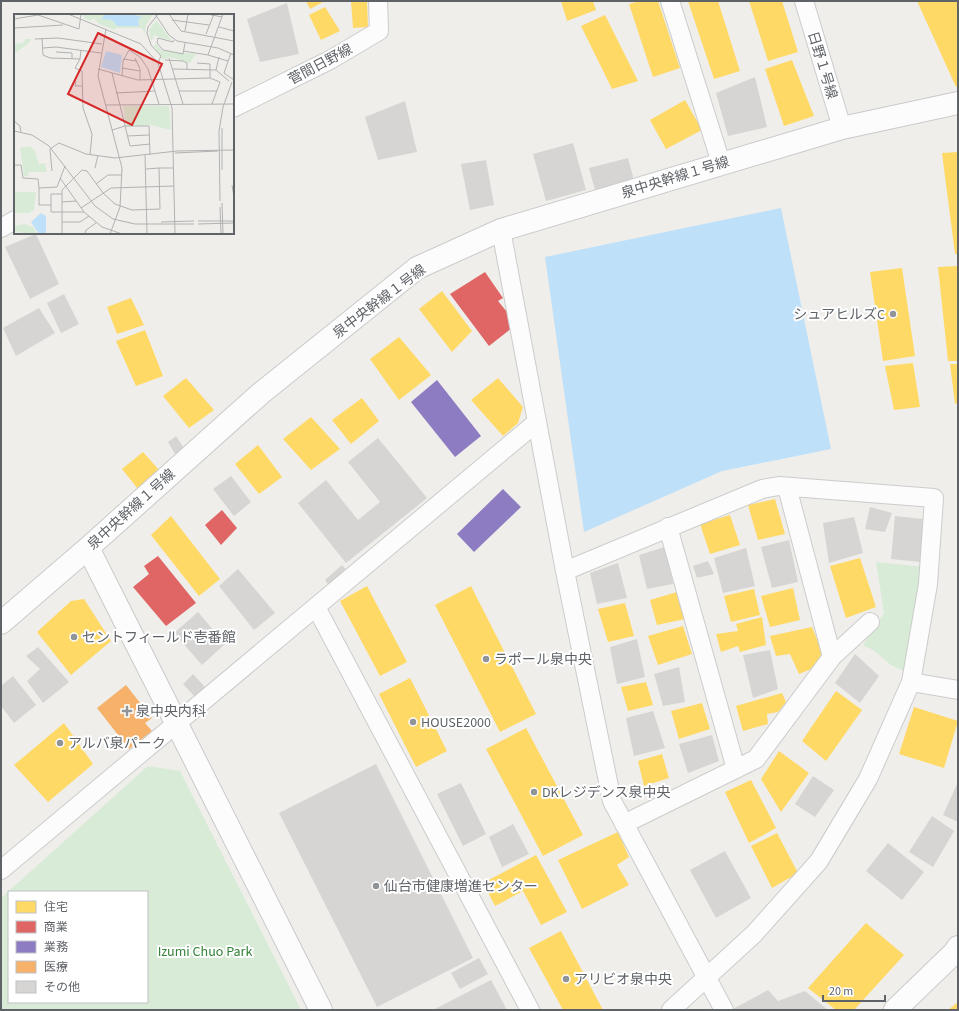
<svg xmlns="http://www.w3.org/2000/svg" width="959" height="1011" viewBox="0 0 959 1011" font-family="'Source Sans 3','Noto Sans JP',sans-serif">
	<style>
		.green { fill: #d8ebd6; fill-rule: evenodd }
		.water { fill: #bfe0f9 }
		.homes { fill: #ffd966 }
		.shops { fill: #e06666 }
		.offices { fill: #8e7cc3 }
		.health { fill: #f6b26b }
		.building { fill: #d6d5d3 }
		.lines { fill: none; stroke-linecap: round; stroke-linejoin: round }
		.street-casing { stroke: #cbcccc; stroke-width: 20 }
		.secondary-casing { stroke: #cacacb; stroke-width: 24 }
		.street { stroke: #fdfcfc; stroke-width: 18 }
		.secondary { stroke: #fdfcfc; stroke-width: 22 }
		.poi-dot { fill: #919496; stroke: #fff; stroke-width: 1.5 }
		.labels { text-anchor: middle; stroke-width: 4; stroke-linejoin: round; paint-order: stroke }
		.street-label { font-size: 14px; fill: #5f6368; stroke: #fff }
		.poi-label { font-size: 14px; fill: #5f6368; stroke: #fff; text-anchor: start }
		.park-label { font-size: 14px; fill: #348238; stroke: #fff }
		.inset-road { fill: none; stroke: #b1b2b2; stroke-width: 1 }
		.view { fill: #d62828; fill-opacity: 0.15; stroke: #d62828; stroke-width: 2 }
		.inset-edge { fill: none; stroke: #5f6368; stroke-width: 2 }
	</style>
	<rect width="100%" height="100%" fill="#efeeea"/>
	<!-- green -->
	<path class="green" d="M876 562 924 567 906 672 891 665 873 650 863 645 884 613Z
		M148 766 180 771 301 1010H1V898ZM9 892H147V1002H9Z"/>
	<!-- water -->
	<path class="water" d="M781 208 831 449 722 471 584 532 545 257Z"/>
	<!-- homes -->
	<path class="homes" d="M306 1H325L310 9Z
		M351 1H367L368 27 353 28Z
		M561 1H593L596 10 567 21Z
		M640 1H658L680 68 653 77 629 4Z
		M688 1H718L740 71 714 79Z
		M749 1H782L798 52 768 61Z
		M917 1H957L958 86 956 87Z
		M325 7 340 31 321 40 309 15Z
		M605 15 638 81 612 89 581 26Z
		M792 60 814 116 784 126 765 69Z
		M685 100 702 130 666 149 650 120Z
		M958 152V254H955L942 153Z
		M958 266V361H948L938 267Z
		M902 268 915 356 883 361 870 272Z
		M442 291 472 331 452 352 419 309Z
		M131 298 144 325 117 334 107 307Z
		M145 330 163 376 136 386 116 341Z
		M399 337 431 375 399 400 370 359Z
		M913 363 920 407 894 410 885 366Z
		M950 364H958V403L955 404Z
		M186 378 214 410 189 428 163 396Z
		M498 378 523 407 518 423 503 436 471 400Z
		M362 398 379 421 351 444 332 420Z
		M311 417 340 449 311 470 283 439Z
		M258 445 282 477 259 494 235 464Z
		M143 452 160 471 138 489 122 469Z
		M775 499 785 534 758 540 748 505Z
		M730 515 740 545 710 554 700 524Z
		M171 516 220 579 199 596 151 535Z
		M860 558 876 607 846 618 830 566Z
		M367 586 407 662 380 676 340 601Z
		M471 586 536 714 500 732 435 605Z
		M793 588 800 620 770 627 761 596Z
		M754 589 760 615 731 622 724 596Z
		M677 592 685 619 657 625 650 600Z
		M84 599 111 641 71 675 37 632 71 601Z
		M625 603 634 636 608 642 598 609Z
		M762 617 766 645 740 652 738 646 721 652 716 634 738 631 736 624Z
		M683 626 692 654 658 665 648 636Z
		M812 627 822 652 816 667 799 674 790 654 776 656 770 636Z
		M410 678 447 751 416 767 379 694Z
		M646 682 653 705 628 711 621 687Z
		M836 691 862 710 826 761 802 741Z
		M782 693 786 702 778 712 767 714 768 724 743 731 736 706Z
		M702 703 710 729 679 739 671 711Z
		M914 707 958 721 944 768 899 754Z
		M64 723 93 764 48 802 14 765Z
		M526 728 583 835 543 856 486 749Z
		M779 751 809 773 781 812 761 779Z
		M662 754 669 778 644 786 638 761Z
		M751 780 776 828 749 843 725 792Z
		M618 832 629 857 617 865 629 885 582 909 558 860Z
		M777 833 798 873 772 888 751 846Z
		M536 855 567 912 541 925 523 891 495 906 483 883Z
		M866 923 904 955 854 1010H836L808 988Z
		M561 931 603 1010H563L529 948Z
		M958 1002V1010H948Z"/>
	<!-- shops -->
	<path class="shops" d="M485 272 503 298 498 301 507 312 512 328 489 346 450 294Z
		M222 510 237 528 221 545 205 525Z
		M158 556 196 603 166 626 133 587 149 574 144 566Z"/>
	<!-- offices -->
	<path class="offices" d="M437 380 481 436 455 457 411 402Z
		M503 489 521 507 474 552 457 534Z"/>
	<!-- health -->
	<path class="health" d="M126 685 152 718 145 723 152 731 129 749 97 708Z"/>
	<!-- building -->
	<path class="building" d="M287 3 299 54 260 62 247 19Z
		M755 77 767 127 728 136 716 93Z
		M405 101 417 152 378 160 365 117Z
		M573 143 586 190 546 201 533 154Z
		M628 158 635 184 596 194 589 168Z
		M486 160 494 205 470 210 461 164Z
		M36 234 59 284 30 299 5 247Z
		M64 294 79 324 61 333 47 303Z
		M39 308 55 333 16 356 3 328Z
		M176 436 184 448 175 454 168 442Z
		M378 438 427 498 346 563 298 503 326 480 358 520 380 502 348 462Z
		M231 476 251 502 234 516 213 489Z
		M870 507 892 513 885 532 865 529Z
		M895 516 923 519 921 562 891 559Z
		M854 517 863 553 829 563 823 523Z
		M789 540 798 582 772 588 761 547Z
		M665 547 673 584 647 589 639 555Z
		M746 548 755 586 723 593 714 558Z
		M708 561 714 574 697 578 693 566Z
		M618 563 627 598 597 604 590 573Z
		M342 565 347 571 330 587 325 580Z
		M238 569 275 613 254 630 219 586Z
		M198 612 225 644 202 665 174 633Z
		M637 639 645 677 617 684 610 647Z
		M38 647 69 682 43 703 27 681 40 669 26 656Z
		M770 650 778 689 753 698 743 655Z
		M855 654 879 676 860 703 835 683Z
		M679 667 685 702 663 706 654 674Z
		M193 674 205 687 195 697 183 684Z
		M13 676 36 705 14 723 1 706V686Z
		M653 711 665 748 634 756 626 718Z
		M712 735 719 761 688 773 679 744Z
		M376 764 473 958 377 1007 279 813Z
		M813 776 834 790 815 817 795 804Z
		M958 782V822L943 815Z
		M461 783 486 834 463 846 437 794Z
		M932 816 954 831 933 867 909 852Z
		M513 824 529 854 502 867 489 837Z
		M888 843 924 872 902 900 866 871Z
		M725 851 751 898 716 918 690 870Z
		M479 958 488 974 460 989 451 973Z
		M491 980 507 1010H433Z
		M768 990 778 1001 805 991 828 1010H734L733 1009Z"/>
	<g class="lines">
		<defs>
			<path id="street" d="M670 1 721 163
				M804 1 842 128
				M233 108 330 60 379 31 378 1
				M1 228 15 220
				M501 230 565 571 612 801 724 1010
				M787 487 832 657
				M668 527 736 769
				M565 571 762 489 779 486 934 498 928 584 911 682 868 779 819 861 754 934 671 1010
				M316 607 530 1010
				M911 682 958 690
				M624 824 756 759 832 657 870 622
				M1 870 537 422"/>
			<path id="secondary" d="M88 548 321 1010
				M1 623 88 548 260 394 417 268 501 230 842 128 958 103
				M895 1010 954 953 958 947"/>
		</defs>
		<!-- street casing -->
		<use href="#street" class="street-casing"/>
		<!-- secondary casing -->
		<use href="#secondary" class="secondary-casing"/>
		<!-- street -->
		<use href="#street" class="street"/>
		<!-- secondary -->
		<use href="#secondary" class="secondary"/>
	</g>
	<!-- markers -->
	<g class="poi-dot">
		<circle cx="893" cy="314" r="4"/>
		<circle cx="74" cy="637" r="4"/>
		<circle cx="486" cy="659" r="4"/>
		<path d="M125 705h4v4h4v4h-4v4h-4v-4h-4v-4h4z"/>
		<circle cx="413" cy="722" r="4"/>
		<circle cx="60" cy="743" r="4"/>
		<circle cx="534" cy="792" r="4"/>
		<circle cx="376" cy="886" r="4"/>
		<circle cx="566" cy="979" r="4"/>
	</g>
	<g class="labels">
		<!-- street labels -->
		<g class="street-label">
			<text transform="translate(320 64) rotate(-28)" y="5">菅間日野線</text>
			<text transform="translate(823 65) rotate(73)" y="5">日野１号線</text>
			<text transform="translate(675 177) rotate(-17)" y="5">泉中央幹線１号線</text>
			<text transform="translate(379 301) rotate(-37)" y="5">泉中央幹線１号線</text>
			<text transform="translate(131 509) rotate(-42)" y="5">泉中央幹線１号線</text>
		</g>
		<!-- poi labels -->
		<g class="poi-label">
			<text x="885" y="319" text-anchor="end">シュアヒルズC</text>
			<text x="82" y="642">セントフィールド壱番館</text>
			<text x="494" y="664">ラポール泉中央</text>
			<text x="136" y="716">泉中央内科</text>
			<text x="421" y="727">HOUSE2000</text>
			<text x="68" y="748">アルバ泉パーク</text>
			<text x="542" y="797">DKレジデンス泉中央</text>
			<text x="384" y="891">仙台市健康増進センター</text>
			<text x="574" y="984">アリビオ泉中央</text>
		</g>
		<!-- park labels -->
		<g class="park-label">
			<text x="205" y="956">Izumi Chuo Park</text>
		</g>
	</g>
	<!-- overview -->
	<g transform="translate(14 14)">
		<rect width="220" height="220" fill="#efeeea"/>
		<path d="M69 0H138V2L132 11 131 20 128 14H101V16L85 10 80 4 76 7 70 4ZM142 7H143L158 27 140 21 137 28 135 16ZM11 25H17L16 28 0 40V30L9 29ZM142 30 148 37 182 40 176 49 155 43 149 46 140 32ZM109 92H155L157 116 137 111 112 112ZM16 132 21 137 25 150 31 149 33 158H15L14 162H10L6 134ZM0 178H22L20 196 15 199H0ZM11 210 19 213 23 220 0 218V212Z" fill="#d8ebd6"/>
		<path d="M92 0H116L128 3 124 6 125 12H103L98 6 87 5ZM92 37 108 41 106 59 87 53ZM27 199 32 202V220H25L17 208Z" fill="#bfe0f9"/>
		<path class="inset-road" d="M54 0 127 30 144 49 158 94 161 220M141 0 155 21 163 27 204 34 220 41M144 0 134 13 133 19 137 31 147 42 144 49M155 0 167 17 220 27M193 0 208 3M209 0 194 41 214 47M0 5 24 1 65 15 67 0M158 6 195 11M205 13 220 17M0 14 49 11M92 15 84 62 108 154 106 193 96 220M171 17 174 0M192 20 200 0M28 24 29 41 36 44 66 45 67 36M21 25 44 24 88 30M160 26 159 28 144 24 143 29 149 36 169 40 171 29M29 34 42 33 87 39M169 37 194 41M42 38 58 39V45M217 39 210 59 220 66M205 43 202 56 215 67M121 44 126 55V66M155 44 169 90M66 45 61 54 68 57 69 94 78 120 76 141M109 45 122 47M151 46 169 47 173 49V55M108 54 126 57M84 55 124 66 196 64V50L183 49M158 55 202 56M98 59 116 132 136 130M108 62 109 47 115 36 126 43 134 55 145 90M196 64 206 68 198 90M62 67 61 72H68M165 77H203M102 79 141 77M92 91 220 90M0 107 6 112 7 118M208 114V156M98 116 111 112H135L136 141M0 117 18 121 35 132 81 192 99 205 121 210H180M113 122 135 121M161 139 204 137M131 141 133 220M0 151H7L9 164 24 165 25 174 43 173 51 152M81 154 84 141M145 154H159M38 157 36 135 45 129 72 140 101 144 163 137 220 136M46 164 70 198M82 170 94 161H108M218 171 220 183M25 174V191H37V180H48V176L68 156 73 157 89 179 101 190 118 196 146 195 145 154 132 155M48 180V220M206 187 205 117 209 93 218 68M48 188 62 187M208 189 209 220M37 191V198H70L88 213 108 220M206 193 207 220M67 194 97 174 160 172M184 207H220M48 208H66L75 202M147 208 180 207M184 210 220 209M71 220 72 216 82 209"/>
		<path class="view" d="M84 19 148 50 118 111 54 80Z"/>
		<rect width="220" height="220" class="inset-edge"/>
	</g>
	<!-- border -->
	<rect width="959" height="1011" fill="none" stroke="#5f6368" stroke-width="4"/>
	<!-- legend -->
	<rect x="8" y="891" width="140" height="112" fill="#ffffff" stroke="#bfc1c3"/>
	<rect x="16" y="901" width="20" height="12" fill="#ffd966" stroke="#bfc1c3"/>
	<text x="44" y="911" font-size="12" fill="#5f6368">住宅</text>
	<rect x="16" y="921" width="20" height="12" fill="#e06666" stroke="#bfc1c3"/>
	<text x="44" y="931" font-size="12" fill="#5f6368">商業</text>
	<rect x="16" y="941" width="20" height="12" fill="#8e7cc3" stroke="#bfc1c3"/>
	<text x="44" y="951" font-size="12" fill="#5f6368">業務</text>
	<rect x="16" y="961" width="20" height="12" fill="#f6b26b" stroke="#bfc1c3"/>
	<text x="44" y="971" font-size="12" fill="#5f6368">医療</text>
	<rect x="16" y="981" width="20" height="12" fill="#d6d5d3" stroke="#bfc1c3"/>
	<text x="44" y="991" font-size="12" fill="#5f6368">その他</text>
	<!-- scale -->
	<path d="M823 995v6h62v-6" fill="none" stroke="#5f6368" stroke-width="2"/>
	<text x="829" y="995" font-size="12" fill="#5f6368" stroke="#ffffff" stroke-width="3" paint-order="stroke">20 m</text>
</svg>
